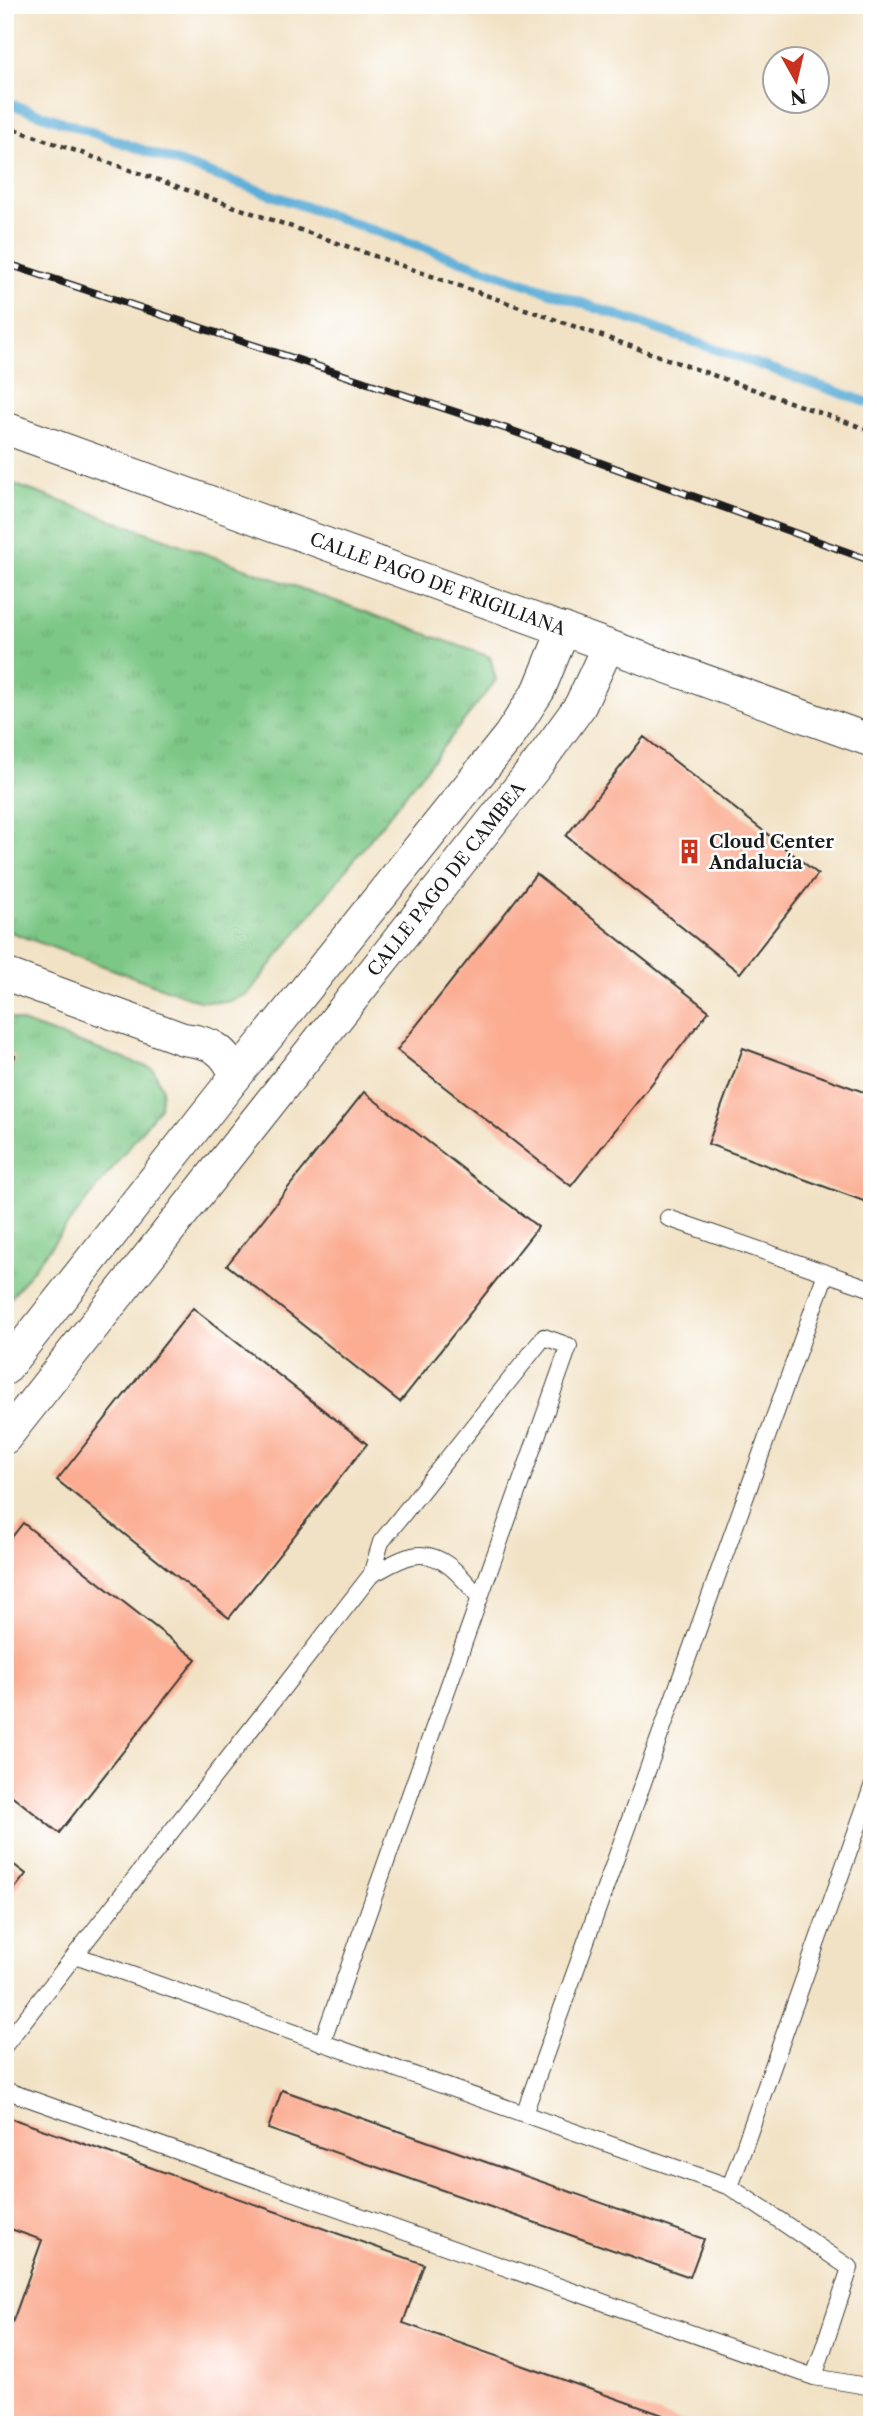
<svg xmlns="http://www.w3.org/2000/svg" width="877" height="2430" viewBox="0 0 877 2430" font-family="'Libre Caslon Text',serif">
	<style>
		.grass { fill: url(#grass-tufts); stroke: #4c7250; stroke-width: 2 }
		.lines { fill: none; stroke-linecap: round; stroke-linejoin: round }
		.stream { stroke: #5cadd7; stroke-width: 10 }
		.building { fill: #fbac91 }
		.service-casing { stroke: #3c3a35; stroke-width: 18 }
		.minor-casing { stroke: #3c3a35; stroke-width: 34 }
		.path { stroke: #3c3a35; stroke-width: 4.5; stroke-dasharray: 5 5; stroke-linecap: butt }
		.service { stroke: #fff; stroke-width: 16 }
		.minor { stroke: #fff; stroke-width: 32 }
		.rail-casing { stroke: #1c1c1c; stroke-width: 8 }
		.rail { stroke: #fff; stroke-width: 5; stroke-dasharray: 16; stroke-linecap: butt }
		.labels { text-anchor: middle; stroke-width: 5; stroke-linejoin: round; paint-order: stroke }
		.street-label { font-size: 18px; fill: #1c1c1c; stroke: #fff }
		.poi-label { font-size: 18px; font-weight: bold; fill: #1c1c1c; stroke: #fff; text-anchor: start }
	</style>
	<defs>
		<pattern id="grass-tufts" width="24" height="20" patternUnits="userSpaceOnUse" patternTransform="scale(1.75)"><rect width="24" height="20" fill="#7bc785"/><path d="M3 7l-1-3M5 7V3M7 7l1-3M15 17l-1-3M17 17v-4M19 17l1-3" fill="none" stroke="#6aaa72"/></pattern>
	</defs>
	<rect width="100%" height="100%" fill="#fff"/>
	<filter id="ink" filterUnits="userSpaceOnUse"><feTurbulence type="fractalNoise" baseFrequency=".0143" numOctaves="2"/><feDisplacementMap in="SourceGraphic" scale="14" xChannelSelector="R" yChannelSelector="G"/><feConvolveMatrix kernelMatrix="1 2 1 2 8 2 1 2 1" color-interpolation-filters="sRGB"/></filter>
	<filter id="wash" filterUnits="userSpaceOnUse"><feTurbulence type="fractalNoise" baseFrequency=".00686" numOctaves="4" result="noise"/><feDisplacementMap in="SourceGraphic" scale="28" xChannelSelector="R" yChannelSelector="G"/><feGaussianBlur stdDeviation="1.57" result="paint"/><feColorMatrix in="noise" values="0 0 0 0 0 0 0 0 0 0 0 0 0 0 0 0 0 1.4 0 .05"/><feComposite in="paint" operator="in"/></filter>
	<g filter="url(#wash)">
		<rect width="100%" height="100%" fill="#f2e2c5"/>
		<!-- grass -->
		<path class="grass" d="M5 481 490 657 496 680 248 994 227 1002 199 1001 5 930Z
			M5 1016 153 1069 162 1087 160 1107 5 1305Z"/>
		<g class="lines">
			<!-- stream -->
			<path class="stream" d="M5 102 872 404"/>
		</g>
		<g id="blocks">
			<!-- building -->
			<path class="building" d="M644 737 818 874 740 973 566 836Z
				M536 874 709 1011 571 1186 397 1050Z
				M743 1048 872 1095V1204L708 1144Z
				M5 1052 15 1056 6 1082H5Z
				M364 1092 538 1227 400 1402 227 1265Z
				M193 1308 367 1444 229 1618 57 1480Z
				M23 1523 196 1659 59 1833 5 1790V1546Z
				M5 1858 26 1874 5 1901Z
				M282 2090 704 2239 690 2277 268 2129Z
				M5 2116 424 2264 403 2323 691 2425 5 2424V2343L42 2240 5 2227Z"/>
		</g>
	</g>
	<g filter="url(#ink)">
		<use href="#blocks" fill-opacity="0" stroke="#3c3a35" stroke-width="2"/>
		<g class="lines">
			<defs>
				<path id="service" d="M668 1218 872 1289
					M371 1575C383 1569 398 1559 412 1556 441 1549 463 1578 480 1598
					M75 1955 730 2187
					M5 2045 371 1575 381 1542 544 1337 569 1346 322 2043
					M5 2090 814 2377 872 2387
					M524 2114 826 1273
					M814 2377 850 2268 730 2187 872 1787"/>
				<g id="minor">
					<path id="s1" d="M5 428 872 741"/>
					<path d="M5 974 183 1039C211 1042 225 1049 236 1076"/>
					<path d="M5 1369 236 1076 509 736 539 690 564 629"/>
					<path id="s2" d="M5 1438 540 761 580 706 608 646"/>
				</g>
			</defs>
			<!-- service casing -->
			<use href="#service" class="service-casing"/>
			<!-- minor casing -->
			<use href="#minor" class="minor-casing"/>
			<!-- path -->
			<path class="path" d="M5 126 872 431"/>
			<!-- service -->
			<use href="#service" class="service"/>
			<!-- minor -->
			<use href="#minor" class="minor"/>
			<defs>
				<path id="rail" d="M5 263 507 429 872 561"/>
			</defs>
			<!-- rail casing -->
			<use href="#rail" class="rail-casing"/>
			<!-- rail -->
			<use href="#rail" class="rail"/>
		</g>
	</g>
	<!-- icons -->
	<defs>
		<symbol id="building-bare" viewBox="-9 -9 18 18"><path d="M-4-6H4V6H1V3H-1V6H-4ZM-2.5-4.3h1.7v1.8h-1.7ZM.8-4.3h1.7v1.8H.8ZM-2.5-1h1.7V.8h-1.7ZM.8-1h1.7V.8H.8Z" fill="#c8321e" stroke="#fff" stroke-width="2.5" paint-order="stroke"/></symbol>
	</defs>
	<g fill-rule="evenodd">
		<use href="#building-bare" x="672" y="834" width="35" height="35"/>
	</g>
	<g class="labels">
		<!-- street labels -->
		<g class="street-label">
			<text dy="6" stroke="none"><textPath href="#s1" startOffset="460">CALLE PAGO DE FRIGILIANA</textPath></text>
			<text dy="6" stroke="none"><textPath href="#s2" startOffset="712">CALLE PAGO DE CAMBEA</textPath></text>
		</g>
		<!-- poi labels -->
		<g class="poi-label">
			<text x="709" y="848">Cloud Center<tspan x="709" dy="21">Andalucía</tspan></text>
		</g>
	</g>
	<!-- margin -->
	<rect width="877" height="2430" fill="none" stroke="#fff" stroke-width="28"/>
	<!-- north arrow -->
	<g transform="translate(796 80) rotate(172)"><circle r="33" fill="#ffffff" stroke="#a4a4a4" stroke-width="2"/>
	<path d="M0-5L12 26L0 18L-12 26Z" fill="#c8321e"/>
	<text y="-10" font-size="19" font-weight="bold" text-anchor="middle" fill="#1c1c1c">N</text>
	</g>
</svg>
